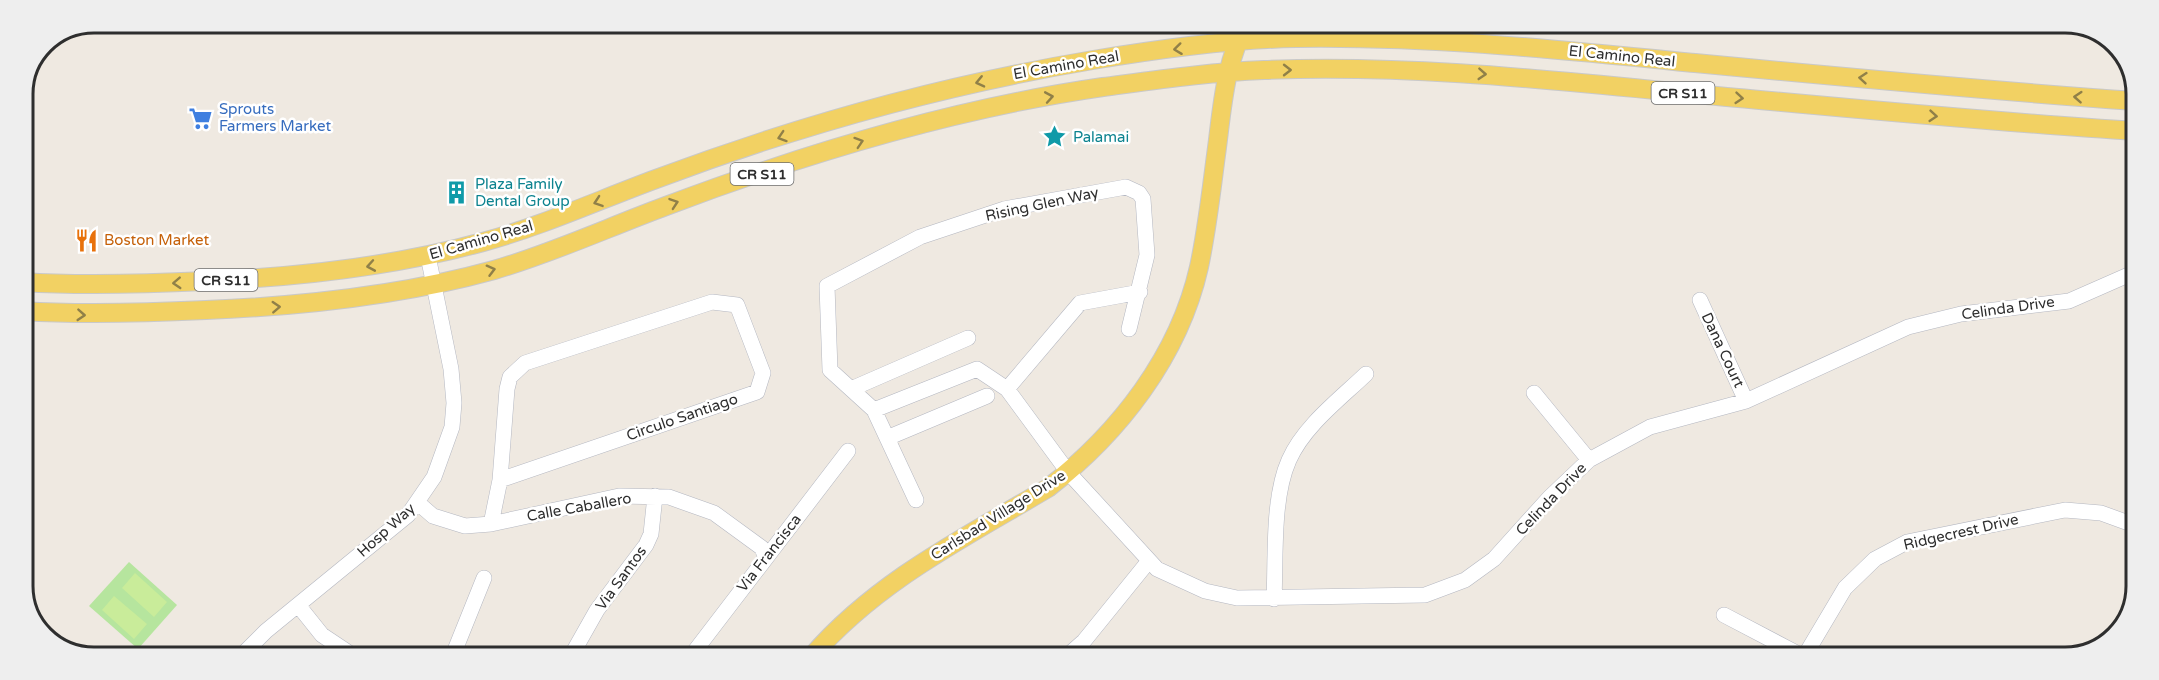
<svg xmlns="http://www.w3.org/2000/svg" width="2159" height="680" viewBox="0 0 2159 680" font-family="'Varela Round',sans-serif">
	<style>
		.green { fill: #b6e59e }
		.pitch { fill: #c9ec9a }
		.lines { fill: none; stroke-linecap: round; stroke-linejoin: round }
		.minor-casing { stroke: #b4b7c1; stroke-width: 16 }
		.major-casing { stroke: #c9c9c9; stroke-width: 20 }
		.minor { stroke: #fff; stroke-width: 15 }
		.major { stroke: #f2d163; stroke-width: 18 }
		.oneway { stroke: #908048 }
		.labels { text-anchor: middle; stroke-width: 5; stroke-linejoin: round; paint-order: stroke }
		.shield { fill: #fff; stroke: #6d6d6d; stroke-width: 1.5 }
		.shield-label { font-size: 14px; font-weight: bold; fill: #2e2e2e }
		.street-label { font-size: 15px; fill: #2e2e2e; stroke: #fff }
		.shop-label { font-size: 15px; fill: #366cbe; stroke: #fff; text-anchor: start }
		.culture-label { font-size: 15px; fill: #0d838f; stroke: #fff; text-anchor: start }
		.food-label { font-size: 15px; fill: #c56008; stroke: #fff; text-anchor: start }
		.rim { fill: none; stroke: #2e2e2e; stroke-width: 3 }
	</style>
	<rect width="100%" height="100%" fill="#efe9e1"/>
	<!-- green -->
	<path class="green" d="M129 562 177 605 138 649 89 606Z"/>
	<!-- pitch -->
	<path class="pitch" d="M135 573 167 602 154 617 122 588Z
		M114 596 147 624 134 639 102 610Z"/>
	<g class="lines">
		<defs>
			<path id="minor" d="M1140 292 1080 303 1007 389 1068 472 1157 569 1205 591 1237 598 1425 595 1465 580 1494 559 1549 498 1589 460 1650 427 1746 401 1908 327 1961 314 2069 301 2135 272
				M1700 300 1746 401
				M712 302 737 305 763 373 757 392 500 480 507 389 510 377 525 363Z
				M851 389 968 338
				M1534 393 1589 460
				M874 410 977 369 1007 389
				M887 438 987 396
				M916 500 874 410 830 370 827 286 920 237 1004 209 1126 187 1139 193 1143 199 1147 255 1129 329
				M418 503 433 516 465 526 491 524 619 496 669 497 714 513 762 548 765 556
				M491 524 500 480
				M1274 599C1276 557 1272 498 1289 460 1304 426 1340 399 1366 374
				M298 605 322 635 352 655
				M1724 615 1804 657
				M242 655 266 631 408 515 434 477 452 427 454 403 451 369 428 256
				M453 655 484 578
				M571 656 597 610 646 545 651 534 655 496
				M691 656 848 451
				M1067 656 1084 641 1148 562
				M1804 657 1845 588 1875 559 1907 542 2065 510 2101 513 2134 525"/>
			<path id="major" d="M23 282C84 286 144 284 206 281 300 277 392 267 483 242 542 226 599 200 656 179 797 126 944 85 1093 60 1159 49 1229 39 1296 38 1430 36 1563 50 1695 63 1842 77 1989 91 2136 101
				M23 311C84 315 144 313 206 310 303 306 400 296 494 270 553 253 609 227 666 206 804 154 957 108 1103 87 1156 80 1211 72 1264 70 1412 64 1559 81 1706 95 1849 108 1992 122 2136 131
				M812 656C877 581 964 538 1048 488 1119 433 1179 356 1199 267 1207 230 1211 193 1216 155 1222 112 1224 62 1247 24"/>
		</defs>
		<!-- minor casing -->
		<use href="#minor" class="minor-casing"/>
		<!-- major casing -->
		<use href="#major" class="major-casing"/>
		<!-- minor -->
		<use href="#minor" class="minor"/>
		<!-- major -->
		<use href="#major" class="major"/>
	</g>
	<!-- one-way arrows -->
	<defs><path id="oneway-chevron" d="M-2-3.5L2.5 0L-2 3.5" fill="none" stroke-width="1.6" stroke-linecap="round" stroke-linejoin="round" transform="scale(1.5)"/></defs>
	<g class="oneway">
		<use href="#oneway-chevron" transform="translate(1178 49) rotate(173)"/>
		<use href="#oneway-chevron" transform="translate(1287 70)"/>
		<use href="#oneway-chevron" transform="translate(1482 74) rotate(4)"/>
		<use href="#oneway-chevron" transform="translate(1863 78) rotate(-175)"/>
		<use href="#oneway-chevron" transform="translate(980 82) rotate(167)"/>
		<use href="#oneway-chevron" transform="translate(1049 97) rotate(-10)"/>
		<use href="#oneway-chevron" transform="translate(2078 97) rotate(-176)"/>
		<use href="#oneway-chevron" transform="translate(1739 98) rotate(5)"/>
		<use href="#oneway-chevron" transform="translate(1933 116) rotate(5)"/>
		<use href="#oneway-chevron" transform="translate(782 137) rotate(162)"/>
		<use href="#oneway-chevron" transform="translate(859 142) rotate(-18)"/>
		<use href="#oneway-chevron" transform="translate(598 202) rotate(161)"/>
		<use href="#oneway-chevron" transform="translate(674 203) rotate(-19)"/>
		<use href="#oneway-chevron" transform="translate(371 266) rotate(170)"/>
		<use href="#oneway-chevron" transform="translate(491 270) rotate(-15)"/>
		<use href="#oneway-chevron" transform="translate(177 283) rotate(177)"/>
		<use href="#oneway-chevron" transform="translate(276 307) rotate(-3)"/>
		<use href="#oneway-chevron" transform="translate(81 315) rotate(4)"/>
	</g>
	<!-- icons -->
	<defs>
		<symbol id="supermarket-bare" viewBox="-9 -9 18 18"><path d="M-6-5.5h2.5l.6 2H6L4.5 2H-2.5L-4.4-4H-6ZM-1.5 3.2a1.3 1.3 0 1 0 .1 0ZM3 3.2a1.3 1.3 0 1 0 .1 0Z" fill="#3f7fe0" stroke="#fff" stroke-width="2.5" paint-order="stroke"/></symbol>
		<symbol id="sight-bare" viewBox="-9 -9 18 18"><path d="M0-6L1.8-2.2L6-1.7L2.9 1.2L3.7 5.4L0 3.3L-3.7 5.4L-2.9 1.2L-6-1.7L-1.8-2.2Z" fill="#0f9aa8" stroke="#fff" stroke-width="2.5" paint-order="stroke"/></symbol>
		<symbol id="building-bare" viewBox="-9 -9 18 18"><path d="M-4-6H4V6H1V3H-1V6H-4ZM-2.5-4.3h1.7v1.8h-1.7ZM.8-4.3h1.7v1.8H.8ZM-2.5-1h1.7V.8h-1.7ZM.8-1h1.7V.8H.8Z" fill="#0f9aa8" stroke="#fff" stroke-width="2.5" paint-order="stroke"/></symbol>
		<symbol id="restaurant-bare" viewBox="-9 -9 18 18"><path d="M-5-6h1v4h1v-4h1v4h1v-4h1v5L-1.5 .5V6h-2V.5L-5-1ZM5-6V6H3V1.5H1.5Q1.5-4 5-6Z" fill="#e8710a" stroke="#fff" stroke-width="2.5" paint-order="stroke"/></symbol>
	</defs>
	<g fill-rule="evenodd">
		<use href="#supermarket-bare" x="184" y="102" width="33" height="33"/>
		<use href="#sight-bare" x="1038" y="120" width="33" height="33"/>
		<use href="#building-bare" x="440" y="176" width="33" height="33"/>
		<use href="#restaurant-bare" x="70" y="224" width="33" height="33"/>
	</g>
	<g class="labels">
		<!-- shield labels -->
		<g class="shield">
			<rect x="1651.5" y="82" width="63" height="22" rx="4.5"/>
			<rect x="730.5" y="163" width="63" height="22" rx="4.5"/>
			<rect x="194.5" y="269" width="63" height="22" rx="4.5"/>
		</g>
		<g class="shield-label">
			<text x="1683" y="98">CR S11</text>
			<text x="762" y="179">CR S11</text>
			<text x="226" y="285">CR S11</text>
		</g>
		<!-- street labels -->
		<g class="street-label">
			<text transform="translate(1622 56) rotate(6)" y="5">El Camino Real</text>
			<text transform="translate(1066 65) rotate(-10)" y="5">El Camino Real</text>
			<text transform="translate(1042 204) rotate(-12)" y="5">Rising Glen Way</text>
			<text transform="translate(481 240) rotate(-16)" y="5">El Camino Real</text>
			<text transform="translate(2008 308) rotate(-8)" y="5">Celinda Drive</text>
			<text transform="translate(1723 350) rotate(65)" y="5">Dana Court</text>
			<text transform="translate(682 417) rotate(-19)" y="5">Circulo Santiago</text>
			<text transform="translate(1551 499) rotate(-46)" y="5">Celinda Drive</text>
			<text transform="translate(579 507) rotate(-10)" y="5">Calle Caballero</text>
			<text transform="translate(998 515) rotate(-32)" y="5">Carlsbad Village Drive</text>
			<text transform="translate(386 530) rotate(-42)" y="5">Hosp Way</text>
			<text transform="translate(1961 532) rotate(-13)" y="5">Ridgecrest Drive</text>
			<text transform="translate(769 553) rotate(-52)" y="5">Via Francisca</text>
			<text transform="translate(621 578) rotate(-54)" y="5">Via Santos</text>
		</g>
		<!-- shop labels -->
		<g class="shop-label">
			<text x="219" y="114">Sprouts<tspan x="219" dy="17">Farmers Market</tspan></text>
		</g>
		<!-- culture labels -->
		<g class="culture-label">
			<text x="1073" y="142">Palamai</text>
			<text x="475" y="189">Plaza Family<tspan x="475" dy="17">Dental Group</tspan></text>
		</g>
		<!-- food labels -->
		<g class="food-label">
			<text x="104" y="245">Boston Market</text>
		</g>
	</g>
	<!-- crop -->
	<path d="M0 0H2159V680H0ZM94 33H2065A61 61 0 0 1 2126 94V586A61 61 0 0 1 2065 647H94A61 61 0 0 1 33 586V94A61 61 0 0 1 94 33Z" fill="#eee" fill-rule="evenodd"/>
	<path class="rim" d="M94 33H2065A61 61 0 0 1 2126 94V586A61 61 0 0 1 2065 647H94A61 61 0 0 1 33 586V94A61 61 0 0 1 94 33Z"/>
</svg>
